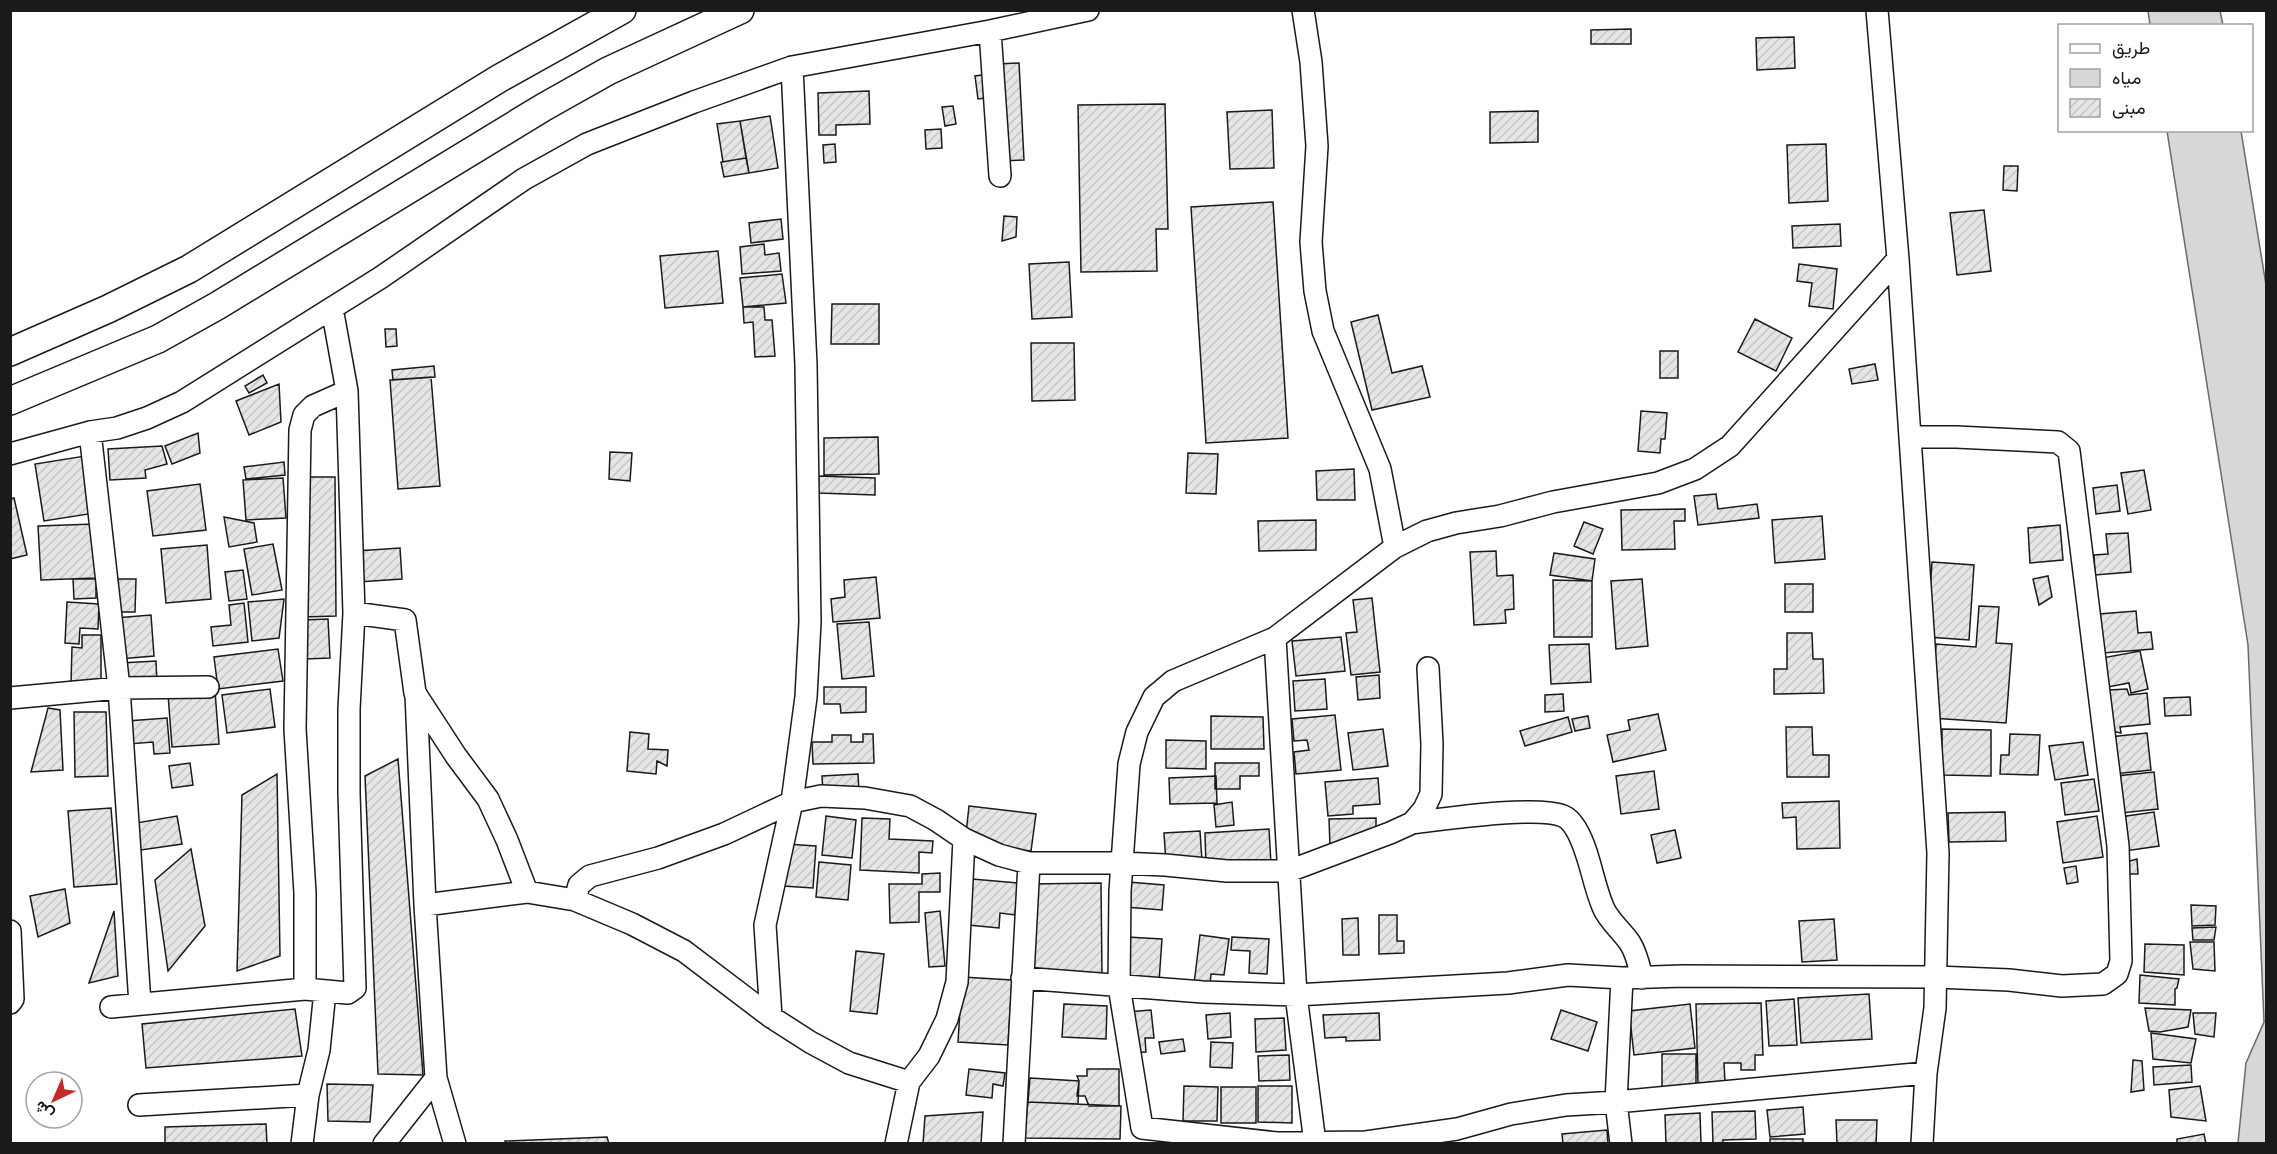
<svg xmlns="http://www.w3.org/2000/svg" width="2277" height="1154" viewBox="0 0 2277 1154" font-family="Figtree,Vazirmatn,sans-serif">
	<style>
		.water { fill: #d7d7d7; stroke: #6a6a6a; stroke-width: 1.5 }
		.building { fill: url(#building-hatch); stroke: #1a1a1a; stroke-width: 1.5 }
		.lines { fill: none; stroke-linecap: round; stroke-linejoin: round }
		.minor-casing { stroke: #1a1a1a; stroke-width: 24 }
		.major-casing { stroke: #1a1a1a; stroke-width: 30 }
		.minor { stroke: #fff; stroke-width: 21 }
		.major { stroke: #fff; stroke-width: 27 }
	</style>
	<defs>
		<pattern id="building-hatch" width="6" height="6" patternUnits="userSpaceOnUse" patternTransform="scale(1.5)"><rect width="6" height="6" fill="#e6e6e6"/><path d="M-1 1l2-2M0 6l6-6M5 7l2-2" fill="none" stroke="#c5c5c5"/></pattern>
	</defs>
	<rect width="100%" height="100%" fill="#fff"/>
	<!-- water -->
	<path class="water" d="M2148 11H2220L2223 25H2150Z
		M2167 131H2241L2266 285V1143H2238L2246 1063 2264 1022 2248 645Z"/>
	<!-- building -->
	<path class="building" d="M1631 29V44H1591V30Z
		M1794 37 1795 68 1757 70 1756 38Z
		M1019 63 1024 160 1002 161 997 64Z
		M989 74 993 97 978 99 975 76Z
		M869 91 870 124 836 125V135H819L818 93Z
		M1165 104 1168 229H1156L1157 271 1081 272 1078 105Z
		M953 106 956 124 945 126 942 107Z
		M1272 110 1274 168 1230 169 1227 112Z
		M1538 111V142L1490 143V112Z
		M770 116 778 168 749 173 740 121Z
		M740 121 746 158 723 162 717 124Z
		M941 129 942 148 926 149 925 130Z
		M835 144 836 162 824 163 823 145Z
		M1826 144 1828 201 1789 203 1787 145Z
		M746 158 749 173 724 177 721 162Z
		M2004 166H2018L2017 191 2003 190Z
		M1273 202 1288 438 1206 443 1191 207Z
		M1984 210 1991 271 1957 275 1950 213Z
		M1004 216 1017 217 1016 237 1002 241Z
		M781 219 783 239 751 243 749 223Z
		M1840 224 1841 246 1793 248 1792 226Z
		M764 244 765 255 779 253 781 271 742 274 740 247Z
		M718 251 723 303 665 308 660 256Z
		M1069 262 1072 317 1032 319 1029 264Z
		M1799 264 1837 269 1833 309 1809 306 1812 283 1797 281Z
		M782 274 786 303 743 307 740 278Z
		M832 304H879V344H831Z
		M743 307H764L765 320H772L775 356 755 357 753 322 744 323Z
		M1378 315 1392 373 1422 366 1430 397 1372 410 1351 322Z
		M1755 319 1792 338 1776 371 1738 352Z
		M385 329H396L397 346 386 347Z
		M1031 343H1074L1075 400 1032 401Z
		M1660 351H1678V378H1660Z
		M1875 364 1878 380 1852 384 1849 369Z
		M434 366 435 377 393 380 392 370Z
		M263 375 267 383 249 393 245 386Z
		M431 377 440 486 398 489 390 380Z
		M279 384 281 422 249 435 236 401Z
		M1641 411 1667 413 1665 439H1661L1660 453 1638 451Z
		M198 433 200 453 172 464 165 446Z
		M878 437 879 474 824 475V438Z
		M162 446 167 464 145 470 146 478 110 480 108 449Z
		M610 452 632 453 630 481 609 479Z
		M1188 453 1218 454 1216 494 1186 493Z
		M85 456 95 513 44 521 35 464Z
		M284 462 285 475 246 479 244 467Z
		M1354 469 1355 500H1317L1316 471Z
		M2144 470 2151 510 2128 514 2121 473Z
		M819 476 875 478V495L818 493Z
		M301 477H335L336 616 303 617Z
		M283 478 286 518 246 520 243 480Z
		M200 484 206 530 153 536 147 491Z
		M2117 485 2120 511 2096 514 2093 488Z
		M1716 494 1718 509 1757 504 1759 518 1698 525 1694 496Z
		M14 498 27 555 10 559V499Z
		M1685 509V521H1674L1675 549 1622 550 1621 510Z
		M1822 516 1825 559 1775 563 1772 520Z
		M224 517 254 523 257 542 229 547Z
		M1316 520V550L1259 551 1258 521Z
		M1584 522 1603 529 1593 554 1574 546Z
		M94 524 96 578 41 580 38 526Z
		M2060 525 2063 560 2030 563 2028 528Z
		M2128 533 2131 572 2095 575 2094 555 2108 554 2106 534Z
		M273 544 282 590 252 595 244 549Z
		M207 545 211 599 166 603 161 549Z
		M400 548 402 579 358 582 356 551Z
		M1496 551 1497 576 1513 575 1514 609 1505 610 1506 623 1474 625 1470 552Z
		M1554 553 1595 559 1592 581 1550 575Z
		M1932 562 1974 565 1969 640 1927 637Z
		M243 570 247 599 229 601 225 572Z
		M2048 576 2052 597 2039 605 2033 579Z
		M876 577 880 618 833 622 831 599 845 597 844 580Z
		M73 579H96V598L74 599Z
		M118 579H136L135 612H117Z
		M1642 579 1648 646 1616 649 1611 581Z
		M1553 580 1592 581V637H1554Z
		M1785 584H1813V612H1785Z
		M1372 598 1380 672 1351 675 1346 633 1357 632 1353 600Z
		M284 599 279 638 252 641 248 602Z
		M67 602 99 604 98 629 80 628 79 644 65 643Z
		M244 603 248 642 213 646 211 627 231 625 229 605Z
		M1979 606 1999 607 1996 643 2012 644 2006 723 1931 718 1936 644 1976 647Z
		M2136 611 2138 633 2151 632 2153 649 2103 653 2099 614Z
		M151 615 154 656 119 659 115 618Z
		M328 619 330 658 305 659 303 620Z
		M869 622 874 676 842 679 837 624Z
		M1787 633H1812L1813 659H1823L1824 693 1774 694V669H1787Z
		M82 635H101V684L71 683 72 647 82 648Z
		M1341 637 1345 671 1296 676 1292 641Z
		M1589 644 1591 682 1551 684 1549 645Z
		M278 649 283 681 218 689 214 657Z
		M2140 651 2148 689 2131 693 2129 683 2108 687 2102 658Z
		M156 661 157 684 122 686 121 663Z
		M1379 675 1380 698 1358 700 1356 677Z
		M1325 679 1327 709 1295 711 1293 681Z
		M824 687H866V712L841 713 840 704H824Z
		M270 689 275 727 227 733 222 695Z
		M2127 689 2129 695 2147 693 2150 724 2120 727 2121 733 2111 731 2109 690Z
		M215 691 219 744 172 747 168 694Z
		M1563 694 1564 711 1545 712V695Z
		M2190 697 2191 715 2165 716 2164 698Z
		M48 708 60 710 63 770 31 772Z
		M74 712H106L108 776 75 777Z
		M1658 714 1666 750 1613 762 1607 735 1630 730 1628 720Z
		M1335 715 1341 770 1296 774 1294 752 1309 750 1307 740 1294 741 1292 719Z
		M1211 716 1263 717 1264 749H1211Z
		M1588 716 1590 728 1575 731 1572 719Z
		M1568 717 1572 732 1525 746 1520 731Z
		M167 718 170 753 154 754 153 742 129 744 127 721Z
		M1786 727H1812L1813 755H1829V777H1787Z
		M1383 729 1388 766 1353 770 1348 733Z
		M1942 729 1991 730V776L1942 775Z
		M630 732 649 734 648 749 668 750 667 766 657 761 656 774 627 771Z
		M2147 733 2151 770 2114 774 2109 737Z
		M863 734H873L874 763 813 764 812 742H832V735H851V742H863Z
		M2010 734 2040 735 2038 775 2000 774 2001 755H2009Z
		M1166 740 1206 741V769L1166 768Z
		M2083 742 2088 775 2055 780 2049 746Z
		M398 759 423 1075 378 1074 365 776Z
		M190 763 193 785 172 788 169 766Z
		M1215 763H1259V776H1240V789H1215Z
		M1654 771 1659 809 1621 814 1616 776Z
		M2154 772 2158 809 2121 813 2116 776Z
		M277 774 280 956 237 971 242 795Z
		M858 774 859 792 823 793 822 776Z
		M1216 776 1217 803 1170 804 1169 778Z
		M1378 778 1380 804 1353 806V814L1328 816 1325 782Z
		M2094 779 2099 811 2065 815 2061 783Z
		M1839 801 1840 848 1797 849 1796 817 1783 818 1782 803Z
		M1232 802 1234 825 1216 827 1214 805Z
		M969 806 1036 814 1031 851 965 843Z
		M111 808 117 884 74 887 68 811Z
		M2005 812 2006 841 1949 842 1948 813Z
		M2154 812 2159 846 2125 851 2120 817Z
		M177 816 182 844 134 851 130 824Z
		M826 816 856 820 852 858 822 855Z
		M2097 816 2103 857 2063 863 2057 822Z
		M862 818 890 819 889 839 933 841 932 853 919 852V873L860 870Z
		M1376 818V831L1330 846 1329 819Z
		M1269 829 1271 864 1206 867 1205 833Z
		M1675 830 1681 858 1657 863 1651 835Z
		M1200 831 1202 861 1166 864 1164 833Z
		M786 844 816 846 813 888 783 886Z
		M191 849 205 926 168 971 155 880Z
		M2137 859 2138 874H2127L2126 862Z
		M819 862 851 865 848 900 816 897Z
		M2076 866 2078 882 2067 884 2064 868Z
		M940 873V892H919V922L890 923 889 884H922V874Z
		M972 879 1018 883 1015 915 1000 913 999 928 968 925Z
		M1128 882 1164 885 1162 910 1125 907Z
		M1101 883 1102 974 1030 975 1029 884Z
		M65 889 70 923 38 937 30 896Z
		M2191 905 2216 906 2215 925 2192 926Z
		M114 911 118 976 89 983Z
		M940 911 945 966 929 967 925 913Z
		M1379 915H1397V941H1404V953L1379 954Z
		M1358 918 1359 955H1343L1342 919Z
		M1834 919 1837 960 1802 962 1799 921Z
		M2216 927 2214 940H2193L2192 928Z
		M1200 935 1229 939 1224 975 1211 974 1210 986 1194 984Z
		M1127 937 1162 939 1159 982 1124 979Z
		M1232 937 1269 939 1267 974 1249 973 1250 951 1231 950Z
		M2190 942H2214L2215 971 2193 969Z
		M2145 944 2184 945V975L2144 972Z
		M856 951 884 954 877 1014 850 1011Z
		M2140 975 2179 979 2177 988 2175 989V1005L2139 1003Z
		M962 977 1012 980 1008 1045 958 1042Z
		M1869 994 1872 1039 1801 1043 1798 998Z
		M1794 999 1797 1045 1769 1046 1766 1001Z
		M1761 1003 1763 1055H1755V1070H1741V1063H1724L1725 1082 1698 1083 1696 1004Z
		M1064 1004 1107 1006 1106 1039 1062 1037Z
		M1690 1004 1695 1048 1634 1055 1629 1011Z
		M2145 1008 2191 1010 2188 1027 2160 1032 2149 1031Z
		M295 1009 302 1056 146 1068 142 1024Z
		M1151 1010 1154 1038H1145L1146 1052 1129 1053 1126 1012Z
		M1561 1010 1597 1022 1588 1051 1551 1039Z
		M1230 1013 1231 1037 1208 1039 1206 1015Z
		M1379 1013 1380 1040 1346 1041V1037L1325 1038 1323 1015Z
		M2193 1013H2216L2214 1037 2195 1034Z
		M1284 1018 1286 1050 1256 1052 1255 1019Z
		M2151 1033 2196 1039 2191 1063 2153 1059Z
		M1183 1039 1185 1051 1161 1054 1159 1042Z
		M1211 1042 1233 1043 1232 1068 1210 1067Z
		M1662 1054H1696V1091H1662Z
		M1289 1055 1290 1080 1259 1081 1258 1056Z
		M2133 1060 2142 1061 2144 1090 2131 1092Z
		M2191 1065 2192 1082 2154 1085 2153 1067Z
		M969 1069 1005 1073 1003 1086 993 1084 992 1098 966 1095Z
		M1087 1069H1119V1106H1089L1085 1096H1077L1079 1081 1077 1076H1087Z
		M1030 1078 1079 1081 1078 1104 1028 1102Z
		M327 1084 373 1085 370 1122 328 1121Z
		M1184 1086 1218 1087 1217 1121H1183Z
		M1258 1086H1292V1123L1258 1122Z
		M2200 1086 2206 1121 2171 1117 2169 1090Z
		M1221 1087H1256V1123H1221Z
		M1028 1102 1121 1106 1120 1139 1024 1138Z
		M1803 1107 1805 1134 1770 1137 1767 1110Z
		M1755 1111 1756 1139 1723 1140V1144H1713L1712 1112Z
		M983 1112 981 1144H923L925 1116Z
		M1700 1113 1701 1144H1666L1665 1115Z
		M1836 1120H1877L1876 1144H1837Z
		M266 1124 267 1144H165V1127Z
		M1607 1130 1608 1144H1563L1562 1134Z
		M2204 1134 2206 1144H2177V1139Z
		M607 1137 609 1144H506L505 1141Z
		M1770 1139H1803V1144H1770Z"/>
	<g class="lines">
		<defs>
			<path id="minor" d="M1303 10 1311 62 1317 146 1311 242 1315 291 1323 331 1380 469 1395 547
				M1877 10 1898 259 1938 853 1935 1008 1926 1073 1922 1144
				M990 31 1000 176
				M332 308 347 391 354 613 405 620 415 693 456 756 488 799 507 840 527 892
				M90 432 119 688 140 1004
				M10 454 90 432 117 428 147 418 182 402 380 278 524 179 587 144 694 102 792 67 990 31 1088 10
				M1275 638 1296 995 1315 1143
				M416 694 425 905 436 1078 455 1144
				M10 698 119 688 208 687
				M1412 823C1444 819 1537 805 1563 816 1568 818 1573 824 1576 829 1590 853 1592 881 1603 907 1608 920 1622 931 1630 943 1637 954 1639 966 1642 978
				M575 900 579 885 590 876 658 858 724 834 792 802 821 796 865 798 910 806 936 820 964 839 999 855 1029 863H1121L1165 865 1227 871H1289L1390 833 1412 823 1424 809 1431 794 1432 744 1428 668
				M425 905 527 892 575 900 632 924 684 951 771 1017 810 1042 849 1063 909 1082 896 1144
				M10 931 13 999 10 1003
				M1022 978 1203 992 1296 995 1508 983 1568 975 1622 978 1683 976 1936 977 2009 980 2062 986 2103 984 2117 974 2121 961 2118 846 2069 451 2058 442 1956 437H1910
				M1622 978 1616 1102 1566 1105 1511 1114 1457 1129 1366 1142 1277 1143 1142 1128 1119 986 1120 891 1129 764 1137 732 1154 697 1173 681 1275 638 1395 547 1427 531 1456 523 1500 516 1553 502 1658 483 1695 469 1730 446 1898 259
				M305 989V893L295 729 300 430 304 415 313 406 347 391
				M111 1007 305 989 348 993 355 988 349 793V709L354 613
				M771 1017 765 925 792 802 806 697 810 622 806 365 792 67
				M909 1082 929 1056 947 1019 957 982 964 839
				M139 1105 308 1095
				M302 1144 308 1095 319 1050 325 991
				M384 1144 436 1078
				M1014 1144 1029 863
				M1621 1144 1616 1102 1926 1073"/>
			<path id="major" d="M10 352 108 309 189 269 500 78 622 10
				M10 401 158 339 217 306 544 107 608 71 740 10"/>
		</defs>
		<!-- minor casing -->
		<use href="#minor" class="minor-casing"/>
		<!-- major casing -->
		<use href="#major" class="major-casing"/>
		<!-- minor -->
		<use href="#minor" class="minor"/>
		<!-- major -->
		<use href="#major" class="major"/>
	</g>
	<!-- border -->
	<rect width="2277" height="1154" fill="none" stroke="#1a1a1a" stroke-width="24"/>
	<!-- legend -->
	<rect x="2058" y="24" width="195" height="108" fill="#ffffff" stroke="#a3a3a3" stroke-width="1.5"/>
	<rect x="2070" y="44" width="30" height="9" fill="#ffffff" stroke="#a3a3a3" stroke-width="1.5"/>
	<text x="2112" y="54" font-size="18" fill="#1a1a1a">طريق</text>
	<rect x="2070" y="69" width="30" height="18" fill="#d7d7d7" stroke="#a3a3a3" stroke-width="1.5"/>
	<text x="2112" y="84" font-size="18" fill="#1a1a1a">مياه</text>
	<rect x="2070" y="99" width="30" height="18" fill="url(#building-hatch)" stroke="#a3a3a3" stroke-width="1.5"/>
	<text x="2112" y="114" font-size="18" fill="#1a1a1a">مبنى</text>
	<!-- north arrow -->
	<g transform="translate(54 1100) rotate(224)"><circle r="28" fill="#ffffff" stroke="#a3a3a3" stroke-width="1.5"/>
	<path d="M0-4.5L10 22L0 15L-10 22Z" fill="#c62828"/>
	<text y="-9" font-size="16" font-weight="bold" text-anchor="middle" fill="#1a1a1a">ش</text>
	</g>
</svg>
